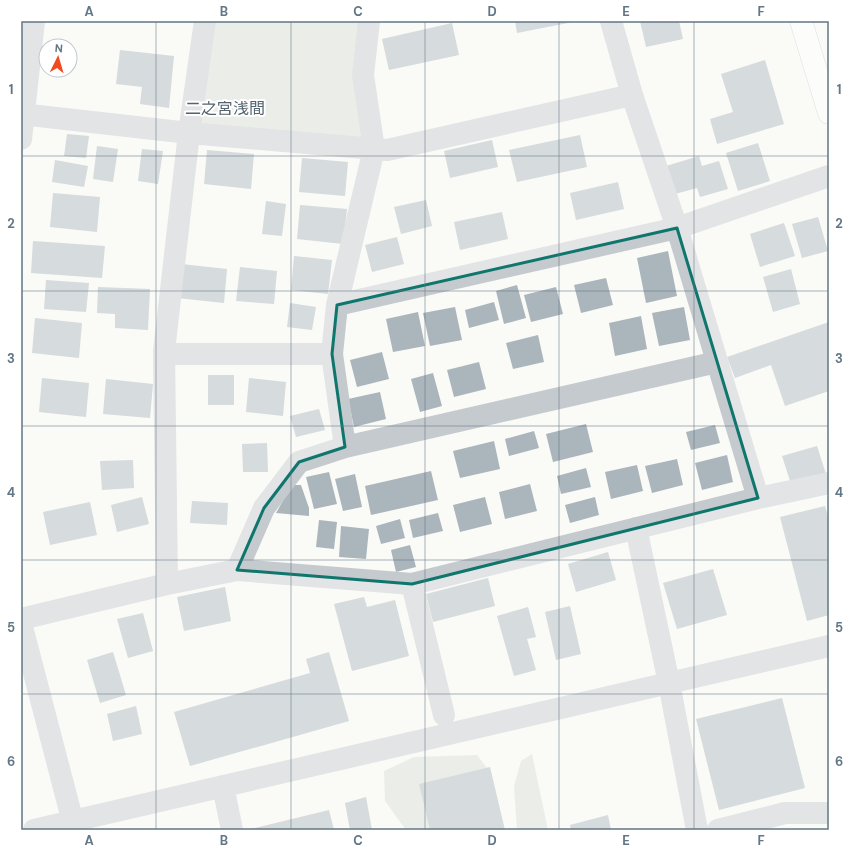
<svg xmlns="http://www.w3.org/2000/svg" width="850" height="851" viewBox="0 0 850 851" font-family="'DM Sans','Noto Sans JP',sans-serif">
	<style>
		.green { fill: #dae0d6 }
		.building { fill: #abb5bc }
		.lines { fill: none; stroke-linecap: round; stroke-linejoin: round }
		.major-casing { stroke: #b6bcc0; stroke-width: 23 }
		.minor { stroke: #c5cace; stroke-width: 22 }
		.major { stroke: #fff; stroke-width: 22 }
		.marked { fill: none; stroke: #0f766e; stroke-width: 3; stroke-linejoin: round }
		.grid { fill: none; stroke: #627785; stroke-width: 1; stroke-opacity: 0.55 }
		.labels { text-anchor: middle; stroke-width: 4; stroke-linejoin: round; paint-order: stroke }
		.quarter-label { font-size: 16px; fill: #55656f; stroke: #fff }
		.neatline { fill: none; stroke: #627785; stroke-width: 1.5 }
		.grid-label { font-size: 13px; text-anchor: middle; font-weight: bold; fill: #627785 }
	</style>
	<rect width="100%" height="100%" fill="#fafaf7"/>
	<!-- green -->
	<path class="green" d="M205 21H369L374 149 190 126Z
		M532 754 548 830H517L514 786 521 761Z
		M477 755 487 768 468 830H406L385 801 384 771 414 757Z"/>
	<!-- building -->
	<path class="building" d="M515 21H573V22L517 33Z
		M640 21H679L683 39 646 47Z
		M452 23 459 55 389 70 382 39Z
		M120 50 174 56 169 108 140 104 142 87 116 84Z
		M765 60 784 124 717 144 710 119 733 112 721 74Z
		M67 134 89 136 86 158 64 156Z
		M580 135 587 167 517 182 509 150Z
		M492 140 498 167 450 178 444 151Z
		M758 143 770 181 738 191 726 153Z
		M97 146 118 149 113 182 93 179Z
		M142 149 163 151 158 184 138 181Z
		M207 150 254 154 251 189 204 184Z
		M699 156 702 166 719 161 728 189 700 197 697 188 675 194 666 166Z
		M302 158 348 162 345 196 299 192Z
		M55 160 88 166 84 187 52 182Z
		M618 182 624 209 576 220 570 193Z
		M53 193 100 197 97 232 50 227Z
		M426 200 432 226 401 234 394 207Z
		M266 201 286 204 282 236 262 234Z
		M300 205 347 209 343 244 297 239Z
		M502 212 508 239 460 250 454 222Z
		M818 217 828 251 802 258 792 224Z
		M784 223 795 256 760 267 750 234Z
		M397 237 404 264 372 272 365 245Z
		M33 241 105 246 102 278 31 273Z
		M668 251 677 296 646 303 637 258Z
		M294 256 332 260 328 294 291 290Z
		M181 264 227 269 224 303 177 298Z
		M240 267 277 271 274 304 236 301Z
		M791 269 800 304 773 312 763 277Z
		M606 278 613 305 581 313 574 285Z
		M46 280 89 283 86 312 44 309Z
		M517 285 526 318 504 324 496 291Z
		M98 287 150 289 148 330 115 328V314L97 313Z
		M556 287 563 314 531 322 524 295Z
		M494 302 499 320 469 328 465 310Z
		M290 303 316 307 312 330 287 327Z
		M455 307 462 340 430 346 423 313Z
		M684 307 690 340 659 346 652 313Z
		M418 312 425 346 393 352 386 319Z
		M641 316 647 349 615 356 609 323Z
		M35 318 82 323 79 358 32 353Z
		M829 322V391L785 406 771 365 735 378 727 357Z
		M538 335 544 362 513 369 506 343Z
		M382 352 389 379 357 387 350 360Z
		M479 362 486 389 454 397 447 370Z
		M433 373 442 406 420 412 411 379Z
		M208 375H234V405H208Z
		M42 378 89 383 86 417 39 412Z
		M249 378 286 382 283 416 246 412Z
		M106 379 153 384 150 418 103 414Z
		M380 392 386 419 354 427 348 399Z
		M319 409 325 430 296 437 290 416Z
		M586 424 593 452 553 462 546 434Z
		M715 425 720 443 691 450 686 432Z
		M534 431 539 448 509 456 505 439Z
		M494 441 500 469 460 478 453 451Z
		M267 443 268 472H243L242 444Z
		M817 446 826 474 791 484 782 456Z
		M727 455 733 482 702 490 695 463Z
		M677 459 683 485 652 493 645 466Z
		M133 460 134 488 102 490 100 461Z
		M637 465 643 491 611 499 605 472Z
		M586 468 591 487 561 494 557 476Z
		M431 471 438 500 371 515 365 486Z
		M329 472 337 504 314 509 306 477Z
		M355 474 362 507 343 511 335 479Z
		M530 484 537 511 505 519 499 492Z
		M292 485H301L309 508V516L276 513Z
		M142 497 149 524 117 532 111 505Z
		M485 497 492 524 460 532 453 505Z
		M595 497 599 515 570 523 565 505Z
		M192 501 228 503 227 525 190 523Z
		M90 502 97 535 50 545 43 512Z
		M825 506 829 520V615L807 621 780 517Z
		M438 513 443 531 413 538 409 520Z
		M400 519 405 538 381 544 376 526Z
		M319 520 337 522 334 549 316 547Z
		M341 526 369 529 366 559 339 557Z
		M410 545 416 567 396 572 391 550Z
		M608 552 616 580 576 592 568 564Z
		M713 569 727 615 677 629 663 583Z
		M488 578 495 606 433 622 426 594Z
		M225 587 231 621 184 631 177 597Z
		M364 597 367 607 395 600 409 656 352 671 334 604Z
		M570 606 581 654 556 660 545 612Z
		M528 607 536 637 527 639 536 670 514 676 497 616Z
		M143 613 153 651 128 658 117 619Z
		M113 652 126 695 100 703 87 660Z
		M329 652 349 721 190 766 174 712 310 673 306 659Z
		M782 698 805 788 719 810 696 719Z
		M136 706 142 734 113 741 107 714Z
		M490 767 505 830H430L419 784Z
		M366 797 372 830H350L345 803Z
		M329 810 334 830H251V829Z
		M608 815 611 830H571L570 825Z"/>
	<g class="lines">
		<defs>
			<path id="major" d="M801 21 829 113"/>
		</defs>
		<!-- major casing -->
		<use href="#major" class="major-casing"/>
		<!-- minor -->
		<path class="minor" d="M611 21 632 95 677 228 758 498
			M21 114 189 133 387 150 632 95
			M21 139 34 21
			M337 305 677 228 829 176
			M164 354H332
			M345 447 332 354 337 305 374 149 363 75 369 21
			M636 528 669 683 697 830
			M237 570 264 508 299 462 345 447 717 362
			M167 584 164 351 189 133 205 21
			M412 584 444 715
			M21 619 167 584 237 570 412 584 758 498 829 483
			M21 623 75 830
			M223 786 232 830
			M34 830 829 646
			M718 830 785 813H829"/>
		<!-- major -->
		<use href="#major" class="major"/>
	</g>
	<!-- marked area -->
	<path d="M0 0H850V851H0ZM677 228 758 498 412 584 237 570 264 508 299 462 345 447 332 354 337 305Z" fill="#fafaf7" fill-opacity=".55" fill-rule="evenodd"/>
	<path class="marked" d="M677 228 758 498 412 584 237 570 264 508 299 462 345 447 332 354 337 305Z"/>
	<!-- grid -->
	<path class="grid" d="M156 21V830M291 21V830M425 21V830M559 21V830M694 21V830M21 156H829M21 291H829M21 426H829M21 560H829M21 694H829"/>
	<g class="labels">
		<!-- quarter labels -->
		<g class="quarter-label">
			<text x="225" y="114">二之宮浅間</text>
		</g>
	</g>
	<!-- border -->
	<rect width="850" height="851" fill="none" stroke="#ffffff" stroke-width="44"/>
	<!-- north arrow -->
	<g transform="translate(58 58) rotate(5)"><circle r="19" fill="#ffffff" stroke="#c0c9ce"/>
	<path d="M0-3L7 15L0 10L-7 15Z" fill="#f2491f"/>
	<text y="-6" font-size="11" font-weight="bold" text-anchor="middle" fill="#627785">N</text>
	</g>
	<rect x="22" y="22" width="806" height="807" class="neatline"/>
	<g class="grid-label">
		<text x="89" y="16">A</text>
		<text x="224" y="16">B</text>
		<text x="358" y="16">C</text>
		<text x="492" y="16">D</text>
		<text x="626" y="16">E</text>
		<text x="761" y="16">F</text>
		<text x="11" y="94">1</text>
		<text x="839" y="94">1</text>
		<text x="11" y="228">2</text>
		<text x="839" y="228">2</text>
		<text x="11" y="363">3</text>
		<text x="839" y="363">3</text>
		<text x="11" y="497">4</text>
		<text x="839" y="497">4</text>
		<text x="11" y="632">5</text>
		<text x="839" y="632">5</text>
		<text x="11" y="766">6</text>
		<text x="839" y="766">6</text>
		<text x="89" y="845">A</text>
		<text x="224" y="845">B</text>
		<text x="358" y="845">C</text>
		<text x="492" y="845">D</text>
		<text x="626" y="845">E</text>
		<text x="761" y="845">F</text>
	</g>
</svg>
